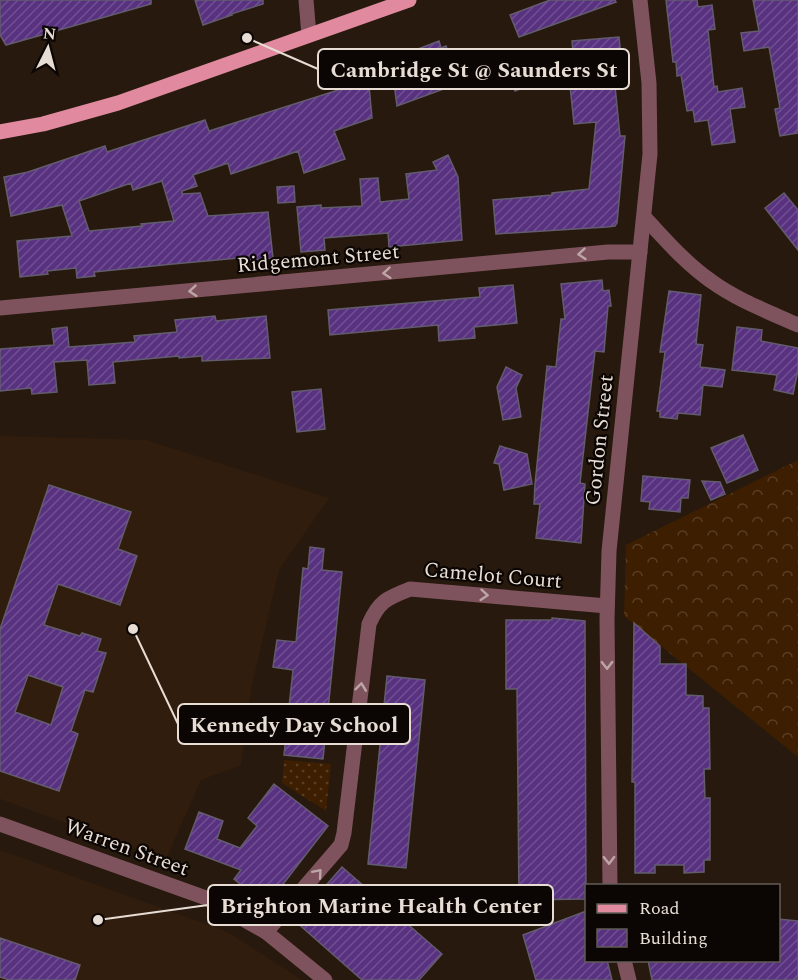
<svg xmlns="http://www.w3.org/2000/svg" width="798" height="980" viewBox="0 0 798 980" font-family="Spectral,serif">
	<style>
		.built { fill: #311d0d }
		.forest { fill: url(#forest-crowns) }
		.park { fill: url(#park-dots) }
		.building { fill: url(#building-hatch); stroke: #635c6e; stroke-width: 1.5; fill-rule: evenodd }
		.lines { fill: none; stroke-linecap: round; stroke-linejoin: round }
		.minor { stroke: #7e535d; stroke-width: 15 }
		.tertiary { stroke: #7e535d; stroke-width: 15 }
		.primary { stroke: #e18a9f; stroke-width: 15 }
		.oneway { stroke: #bda6a5 }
		.labels { text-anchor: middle; stroke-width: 4.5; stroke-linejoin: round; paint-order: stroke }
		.street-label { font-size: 21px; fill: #e7ddd5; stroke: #0b0603 }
		.leader { fill: none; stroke: #e7ddd5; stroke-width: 2 }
		.callout-dot { fill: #e7ddd5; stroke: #0b0603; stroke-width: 2 }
		.callout { fill: #0b0603; stroke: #e7ddd5; stroke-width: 2 }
		.callout-label { font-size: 22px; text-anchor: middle; font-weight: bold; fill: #e7ddd5 }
	</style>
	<defs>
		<pattern id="forest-crowns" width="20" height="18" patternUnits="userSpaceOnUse" patternTransform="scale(1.5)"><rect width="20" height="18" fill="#3d1e00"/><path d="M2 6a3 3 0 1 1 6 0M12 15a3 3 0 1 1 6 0" fill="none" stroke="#593e24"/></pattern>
		<pattern id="park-dots" width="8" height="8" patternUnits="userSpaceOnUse" patternTransform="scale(1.5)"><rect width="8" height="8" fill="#3d1e00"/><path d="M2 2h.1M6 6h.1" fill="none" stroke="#593e24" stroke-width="1.8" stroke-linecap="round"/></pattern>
		<pattern id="building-hatch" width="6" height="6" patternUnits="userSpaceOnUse" patternTransform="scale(1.5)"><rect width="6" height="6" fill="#583280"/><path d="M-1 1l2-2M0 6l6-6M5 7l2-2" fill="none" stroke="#704f91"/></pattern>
	</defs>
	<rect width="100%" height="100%" fill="#27190d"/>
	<!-- built -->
	<path class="built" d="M0 436 146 440 329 498 279 570 251 689 241 765 201 780 166 859 0 799Z
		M0 850 228 932 302 980H0Z"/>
	<!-- forest -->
	<path class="forest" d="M798 460V757L624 616 626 545Z"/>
	<!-- park -->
	<path class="park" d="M284 760 331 764 326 811 282 783Z"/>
	<!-- building -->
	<path class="building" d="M0 0H151V4L6 45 0 35Z
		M195 0H263V4L231 14 232 15 203 25Z
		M550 0H615L616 2 519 37 510 15Z
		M666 0H697L698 7 712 5 715 29 708 30 714 87 717 86 718 92 742 88 745 107 730 109 735 142 712 145 708 120 695 122 693 110 687 111 681 75 677 76 676 62H673Z
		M753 0H798V133L780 136 775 109 780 108 769 47 744 51 741 33 759 31Z
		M619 37 622 65 613 66 620 136H625L617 223 615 226 607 227 496 234 493 200 552 195V193L589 189 596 122 574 124 570 86H576L572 41Z
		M439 41 441 48 446 46 460 83 397 106 392 68 410 62 409 59 420 55 418 49Z
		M527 66 533 84 515 91 508 74Z
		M368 75 372 118 334 131 345 159 304 173 298 151 231 174 228 163 193 175 197 186 182 191V194L200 193 208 216 268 212 273 258 240 261 239 258 173 264 94 272 95 276 77 278 76 268 47 271 48 274 20 277 17 241 72 236 62 205 11 216 4 177 28 172 105 146 107 152 205 120 209 131 351 86 349 82ZM162 181 174 221 141 224 142 226 89 231 79 201 131 183 133 190Z
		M448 155 458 177 462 240 389 247 388 233 324 238 325 250 301 252 297 207 321 205V208L362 206 360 179 378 178 380 202 409 199 406 174 437 170 433 162Z
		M294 186 295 202 278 203 277 187Z
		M784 193 798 210V250L765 208Z
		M602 280 603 291 609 290 611 306H608L604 352 595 351 580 483 585 484 581 543 536 538 540 504H534L535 484 547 366 556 367 561 319H565L561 284Z
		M513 285 517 323 474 327 475 338 439 341 438 325 330 335 328 310 480 297 479 288Z
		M669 291 701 295 696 344 703 345 700 367 725 370 722 387 703 385 700 415 678 413 677 419 660 417V411H657L665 352H660Z
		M215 316 216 321 266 316 270 358 202 361V356L179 358V356L113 362 115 383 89 385 87 360 54 362 57 392 32 394 31 388 0 391V349L54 345 52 329 67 327 69 347 135 342 134 336 177 332 175 320Z
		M737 327 762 330 761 341 798 348V370L793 394 774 390 777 375 732 370Z
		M506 367 522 375 516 388 521 417 503 420 497 387Z
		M321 389 325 429 297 432 292 392Z
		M743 435 758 470 727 483 711 448Z
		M500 446 527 454 532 484 504 490 499 464 494 463Z
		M643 476 690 480 688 498H681L680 512 649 509 650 502 641 501Z
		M702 481 720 482 725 494 711 500Z
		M49 485 131 512 118 549 137 556 120 605 58 584 44 625 80 636 82 633 101 639 97 651 106 653 93 692 85 690 71 731 78 734 59 791 0 771V629ZM28 675 63 687 51 725 15 712Z
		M310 547 324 549 322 570 342 572 323 759 284 755 286 736 265 734 267 705 289 707 293 670 273 667 277 640 296 642 303 568 308 569Z
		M552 618 585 621 586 899 519 900 517 689H506V620H552Z
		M634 623 660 646V664H686V695L703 696V708H709L710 769H704L705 798H710V860H704V872L684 873V865H655V873H635V782H632Z
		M387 676 425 680 406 868 368 864Z
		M274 784 328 826 267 905 234 879 241 870 185 849 199 812 223 821 217 839 240 848 257 826 248 818Z
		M342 867 442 954 419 980H362L295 921Z
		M586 911V960H607L612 980H536L523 935Z
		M778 919 798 921V980H652L648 960H778Z
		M0 938 80 965 75 980H10L0 977Z"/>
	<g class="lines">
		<!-- minor -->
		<path class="minor" d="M306 0 309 35
			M644 217C665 239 685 263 711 281 737 300 769 312 798 325
			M0 308 608 252H640
			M266 932 341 845 344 833 369 624C379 601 387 598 410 589L607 606"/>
		<!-- tertiary -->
		<path class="tertiary" d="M0 824 206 898 266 932 325 980
			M610 886 607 619 609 551 650 154 649 83 640 0
			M624 960 629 980"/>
		<!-- primary -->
		<path class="primary" d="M0 132 43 124 118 103 409 0"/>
	</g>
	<!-- one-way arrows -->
	<defs><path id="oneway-chevron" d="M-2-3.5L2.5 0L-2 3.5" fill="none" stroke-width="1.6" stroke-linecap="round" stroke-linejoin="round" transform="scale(1.5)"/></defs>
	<g class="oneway">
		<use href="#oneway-chevron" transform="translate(582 254) rotate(175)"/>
		<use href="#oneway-chevron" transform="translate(387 273) rotate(175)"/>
		<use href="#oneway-chevron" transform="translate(193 291) rotate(175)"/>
		<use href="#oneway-chevron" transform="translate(484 595) rotate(5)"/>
		<use href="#oneway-chevron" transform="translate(607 665) rotate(89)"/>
		<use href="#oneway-chevron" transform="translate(361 687) rotate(-83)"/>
		<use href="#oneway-chevron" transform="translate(609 860) rotate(89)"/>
		<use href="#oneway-chevron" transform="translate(318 873) rotate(-49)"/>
	</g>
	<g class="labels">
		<!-- street labels -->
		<g class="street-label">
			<text transform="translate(318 258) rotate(-5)" y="7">Ridgemont Street</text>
			<text transform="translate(599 440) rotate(-84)" y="7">Gordon Street</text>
			<text transform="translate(493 575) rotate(5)" y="7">Camelot Court</text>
			<text transform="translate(127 847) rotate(20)" y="7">Warren Street</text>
		</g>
	</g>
	<!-- callouts -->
	<path class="leader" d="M247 38L318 69M133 629L178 724M98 920L208 905"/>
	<g class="callout-dot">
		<circle cx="247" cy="38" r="6"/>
		<circle cx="133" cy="629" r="6"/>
		<circle cx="98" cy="920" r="6"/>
	</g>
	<g class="callout">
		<rect x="318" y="49" width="311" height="40" rx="6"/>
		<rect x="178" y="704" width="232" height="40" rx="6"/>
		<rect x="208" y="885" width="345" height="40" rx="6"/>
	</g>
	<g class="callout-label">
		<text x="474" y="77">Cambridge St @ Saunders St</text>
		<text x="294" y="732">Kennedy Day School</text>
		<text x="381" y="913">Brighton Marine Health Center</text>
	</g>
	<!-- legend -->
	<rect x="585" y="884" width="195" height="78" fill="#0b0603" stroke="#635c57" stroke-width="1.5"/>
	<rect x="597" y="904" width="30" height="9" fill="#e18a9f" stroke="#635c57" stroke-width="1.5"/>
	<text x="639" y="914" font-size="18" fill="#e7ddd5">Road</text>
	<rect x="597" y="929" width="30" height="18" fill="url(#building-hatch)" stroke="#635c57" stroke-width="1.5"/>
	<text x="639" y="944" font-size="18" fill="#e7ddd5">Building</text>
	<!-- north arrow -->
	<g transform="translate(48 48) rotate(6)" stroke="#0b0603" stroke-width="4.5" paint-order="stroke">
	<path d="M0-4.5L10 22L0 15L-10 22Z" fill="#e7ddd5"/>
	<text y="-9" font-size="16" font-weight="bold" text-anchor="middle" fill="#e7ddd5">N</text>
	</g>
</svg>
